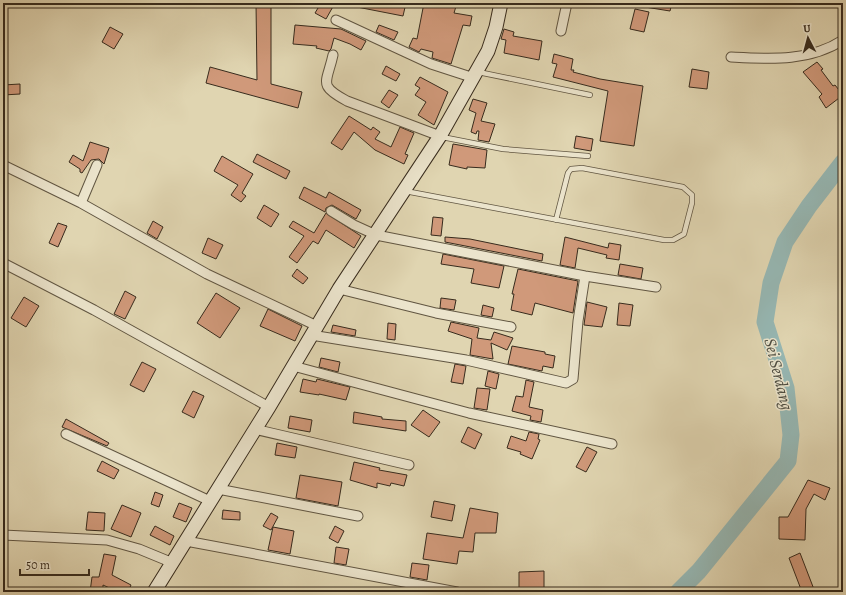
<svg xmlns="http://www.w3.org/2000/svg" width="846" height="595" viewBox="0 0 846 595" font-family="Alegreya,serif">
	<style>
		.lines { fill: none; stroke-linecap: round; stroke-linejoin: round }
		.river { stroke: #96b7b3; stroke-width: 17 }
		.building { fill: #d0997a; stroke: #372b1d }
		.service-casing { stroke: #615642; stroke-width: 6 }
		.minor-casing { stroke: #615642; stroke-width: 11 }
		.secondary-casing { stroke: #372b1d; stroke-width: 15 }
		.service { stroke: #ebe4cc; stroke-width: 4.5 }
		.minor { stroke: #ebe4cc; stroke-width: 9 }
		.secondary { stroke: #ebe4cc; stroke-width: 13 }
		.labels { text-anchor: middle; stroke-width: 3; stroke-linejoin: round; paint-order: stroke }
		.water-label { font-size: 17px; font-style: italic; fill: #4f4e42; stroke: #ebe4cc }
	</style>
	<rect width="100%" height="100%" fill="#e0d5b1"/>
	<filter id="stains"><feTurbulence type="fractalNoise" baseFrequency=".005" numOctaves="4"/><feColorMatrix values="0 0 0 0 .2 0 0 0 0 .09 0 0 0 0 .02 0 0 0 .5 -.17"/></filter>
	<radialGradient id="worn" r=".72"><stop offset=".6" stop-color="#630" stop-opacity="0"/><stop offset="1" stop-color="#630" stop-opacity=".3"/></radialGradient>
	<g class="lines">
		<!-- river -->
		<path class="river" d="M678 592 699 571 788 461 791 435 786 388 765 322 771 283 785 242 809 206 843 162"/>
	</g>
	<!-- building -->
	<path class="building" d="M256 3H271V84L302 92 298 108 206 83 210 67 257 80Z
		M321 3H335L326 19 315 13Z
		M357 3H406L403 16 357 7Z
		M424 3H457L454 13 472 16 470 26 463 25 451 64 432 58 433 52 421 49 419 52 409 47 413 38 417 39Z
		M645 3H672L670 11 645 7Z
		M635 9 649 12 644 32 630 29Z
		M295 25 341 29 366 41 361 50 350 44 334 38 331 49 329 51 316 48 317 46 293 44Z
		M379 25 398 32 394 40 376 32Z
		M110 27 123 34 114 49 102 42Z
		M504 29 514 32 513 36 542 41 539 60 504 53 506 40 501 39Z
		M554 54 573 59 571 70H574L573 72 600 79 643 86 634 146 600 141 608 91 553 77 557 64 552 63Z
		M817 62 823 69 821 70 833 86 835 85 843 95 826 108 819 97 822 94 803 72Z
		M386 66 400 74 396 81 382 74Z
		M692 69 709 72 707 89 689 87Z
		M420 77 448 92 434 125 418 115 426 102 415 95 420 88 415 85Z
		M20 84V94L3 95V85Z
		M389 90 398 95 389 108 381 102Z
		M473 99 487 103 481 121 495 124 489 142 478 140 479 131H477L476 134 471 132 476 113 469 110Z
		M349 116 371 130 373 127 380 132 375 139 391 147 400 127 414 133 405 154 408 155 404 164 375 150 354 132 342 150 331 143Z
		M576 136 593 139 591 151 574 148Z
		M90 142 109 148 104 164 99 159 91 160 82 173 80 172V169L69 162 73 155 83 161Z
		M453 144 487 150 485 168 467 167V169L449 165Z
		M257 154 290 171 286 179 253 162Z
		M222 156 253 174 242 193 246 196 241 202 231 195 238 185 214 171Z
		M304 187 326 198 329 192 361 210 356 219 332 205 326 208 325 212 299 198Z
		M264 205 279 214 271 227 257 218Z
		M326 213 361 236 354 248 326 230 318 244 313 241 297 263 289 257 304 236 289 227 293 221 314 233Z
		M433 217 443 218 441 236 431 235Z
		M153 221 163 227 157 239 147 233Z
		M58 223 67 226 58 247 49 243Z
		M445 237 470 239 543 254 542 261 445 242Z
		M565 237 608 248 609 243 621 245 619 260 606 258 607 255 578 248 575 268 560 265Z
		M208 238 223 245 216 259 202 253Z
		M443 254 504 266 499 288 471 283 474 269 441 264Z
		M620 264 643 268 641 279 618 275Z
		M297 269 308 278 303 284 292 276Z
		M518 269 578 281 573 313 535 303 532 315 511 310 514 294H512Z
		M125 291 136 297 125 319 114 314Z
		M216 293 240 308 220 338 197 323Z
		M24 297 39 306 26 327 11 318Z
		M441 298 456 300 454 310 440 308Z
		M587 302 607 307 602 327 584 325Z
		M619 303 633 305 630 326 617 325Z
		M483 305 494 308 492 317 481 315Z
		M268 309 302 326 295 341 260 326Z
		M451 322 479 328 477 338 491 340 494 332 513 338 507 350 491 343 493 359 470 355 472 339 448 331Z
		M388 323 396 324 395 340 387 339Z
		M333 325 356 330 355 336 331 332Z
		M512 346 545 352V354L555 356 553 368 543 366 542 371 508 364Z
		M321 358 340 362 338 372 319 367Z
		M142 362 156 369 144 392 130 385Z
		M455 364 466 366 463 384 451 382Z
		M488 371 499 374 496 389 485 386Z
		M303 379 316 382 317 379 350 387 346 400 319 394V395L300 392Z
		M526 380 534 382 529 407 543 410 541 422 530 420 531 416 512 411 516 396 523 397Z
		M477 388 490 389 487 410 474 408Z
		M193 391 204 396 194 418 182 412Z
		M423 410 440 422 429 437 411 425Z
		M354 412 382 417V419L406 421V431L353 423Z
		M290 416 312 420 310 432 288 428Z
		M66 419 109 443 107 446 62 427Z
		M468 427 482 434 475 449 461 442Z
		M529 432 539 434 538 439 540 440 532 459 520 454 521 452 507 448 511 436 526 441Z
		M277 443 297 447 295 458 275 455Z
		M587 447 597 452 586 472 576 467Z
		M102 461 119 470 114 479 97 471Z
		M354 462 380 468 379 470 407 475 404 486 391 483 390 486 377 483V488L350 480Z
		M300 475 342 482 338 506 296 498Z
		M808 480 830 488 825 500 814 494 806 509 805 540 779 539V517H788Z
		M155 492 163 495 159 507 151 504Z
		M434 501 455 505 452 521 431 517Z
		M179 503 192 508 186 522 173 517Z
		M122 505 141 513 131 537 111 529Z
		M470 508 498 513 496 533H475L473 552 459 551 457 564 423 559 427 533 463 538Z
		M223 510 240 512V520L222 519Z
		M88 512 105 513 104 531 86 530Z
		M271 513 278 517 271 530 263 526Z
		M155 526 174 536 170 545 150 535Z
		M335 526 344 531 338 543 329 538Z
		M273 527 294 531 290 554 268 550Z
		M336 547 349 549 346 565 334 563Z
		M800 553 815 592H802L789 558Z
		M104 554 116 556 112 575 131 585 128 592H118L103 585V592H90L92 577H99Z
		M412 563 429 565 427 580 410 577Z
		M544 571V592H519V572Z"/>
	<g class="lines">
		<defs>
			<path id="service" d="M478 72 590 95
				M442 137 503 149 588 156
				M405 191 664 240H673L684 234 692 203V195L683 187 582 168 571 169 568 173 556 220"/>
			<path id="minor" d="M336 20 431 64 474 78
				M561 31 567 3
				M333 55C327 83 317 85 347 101L440 136
				M731 57C770 59 809 62 843 40
				M3 165 81 203 207 274 317 326
				M81 203 97 165
				M331 211 354 225 376 235 585 276 656 287
				M3 263 94 310 269 407
				M339 289 436 313 511 327
				M311 335 466 360 566 383 573 379 578 321 585 276
				M293 366 469 413 612 444
				M254 429 409 465
				M66 434 210 501
				M218 489 358 516
				M3 535 107 540 139 549 173 563
				M186 541 457 592"/>
			<path id="secondary" d="M154 592 269 407 339 289 440 136 488 51 496 27 501 3"/>
		</defs>
		<!-- service casing -->
		<use href="#service" class="service-casing"/>
		<!-- minor casing -->
		<use href="#minor" class="minor-casing"/>
		<!-- secondary casing -->
		<use href="#secondary" class="secondary-casing"/>
		<!-- service -->
		<use href="#service" class="service"/>
		<!-- minor -->
		<use href="#minor" class="minor"/>
		<!-- secondary -->
		<use href="#secondary" class="secondary"/>
	</g>
	<g class="labels">
		<!-- water labels -->
		<g class="water-label">
			<text transform="translate(779 374) rotate(76)" y="6">Sei Serdang</text>
		</g>
	</g>
	<!-- margin -->
	<rect width="846" height="595" fill="none" stroke="#e0d5b1" stroke-width="16"/>
	<rect x="4" y="4" width="838" height="587" fill="none" stroke="#372b1d" stroke-width="2"/>
	<rect x="8" y="8" width="830" height="579" fill="none" stroke="#372b1d"/>
	<!-- north arrow -->
	<g transform="translate(808 38) rotate(354)" stroke="#ebe4cc" stroke-width="3" paint-order="stroke">
	<path d="M0-3L7 15L0 10L-7 15Z" fill="#372b1d"/>
	<text y="-6" font-size="11" font-weight="bold" text-anchor="middle" fill="#372b1d">U</text>
	</g>
	<!-- scale -->
	<path d="M20 569v6h69v-6" fill="none" stroke="#372b1d" stroke-width="2"/>
	<text x="26" y="569" font-size="12" fill="#372b1d" stroke="#ebe4cc" stroke-width="3" paint-order="stroke">50 m</text>
	<rect width="100%" height="100%" filter="url(#stains)"/>
	<rect width="100%" height="100%" fill="url(#worn)"/>
</svg>
